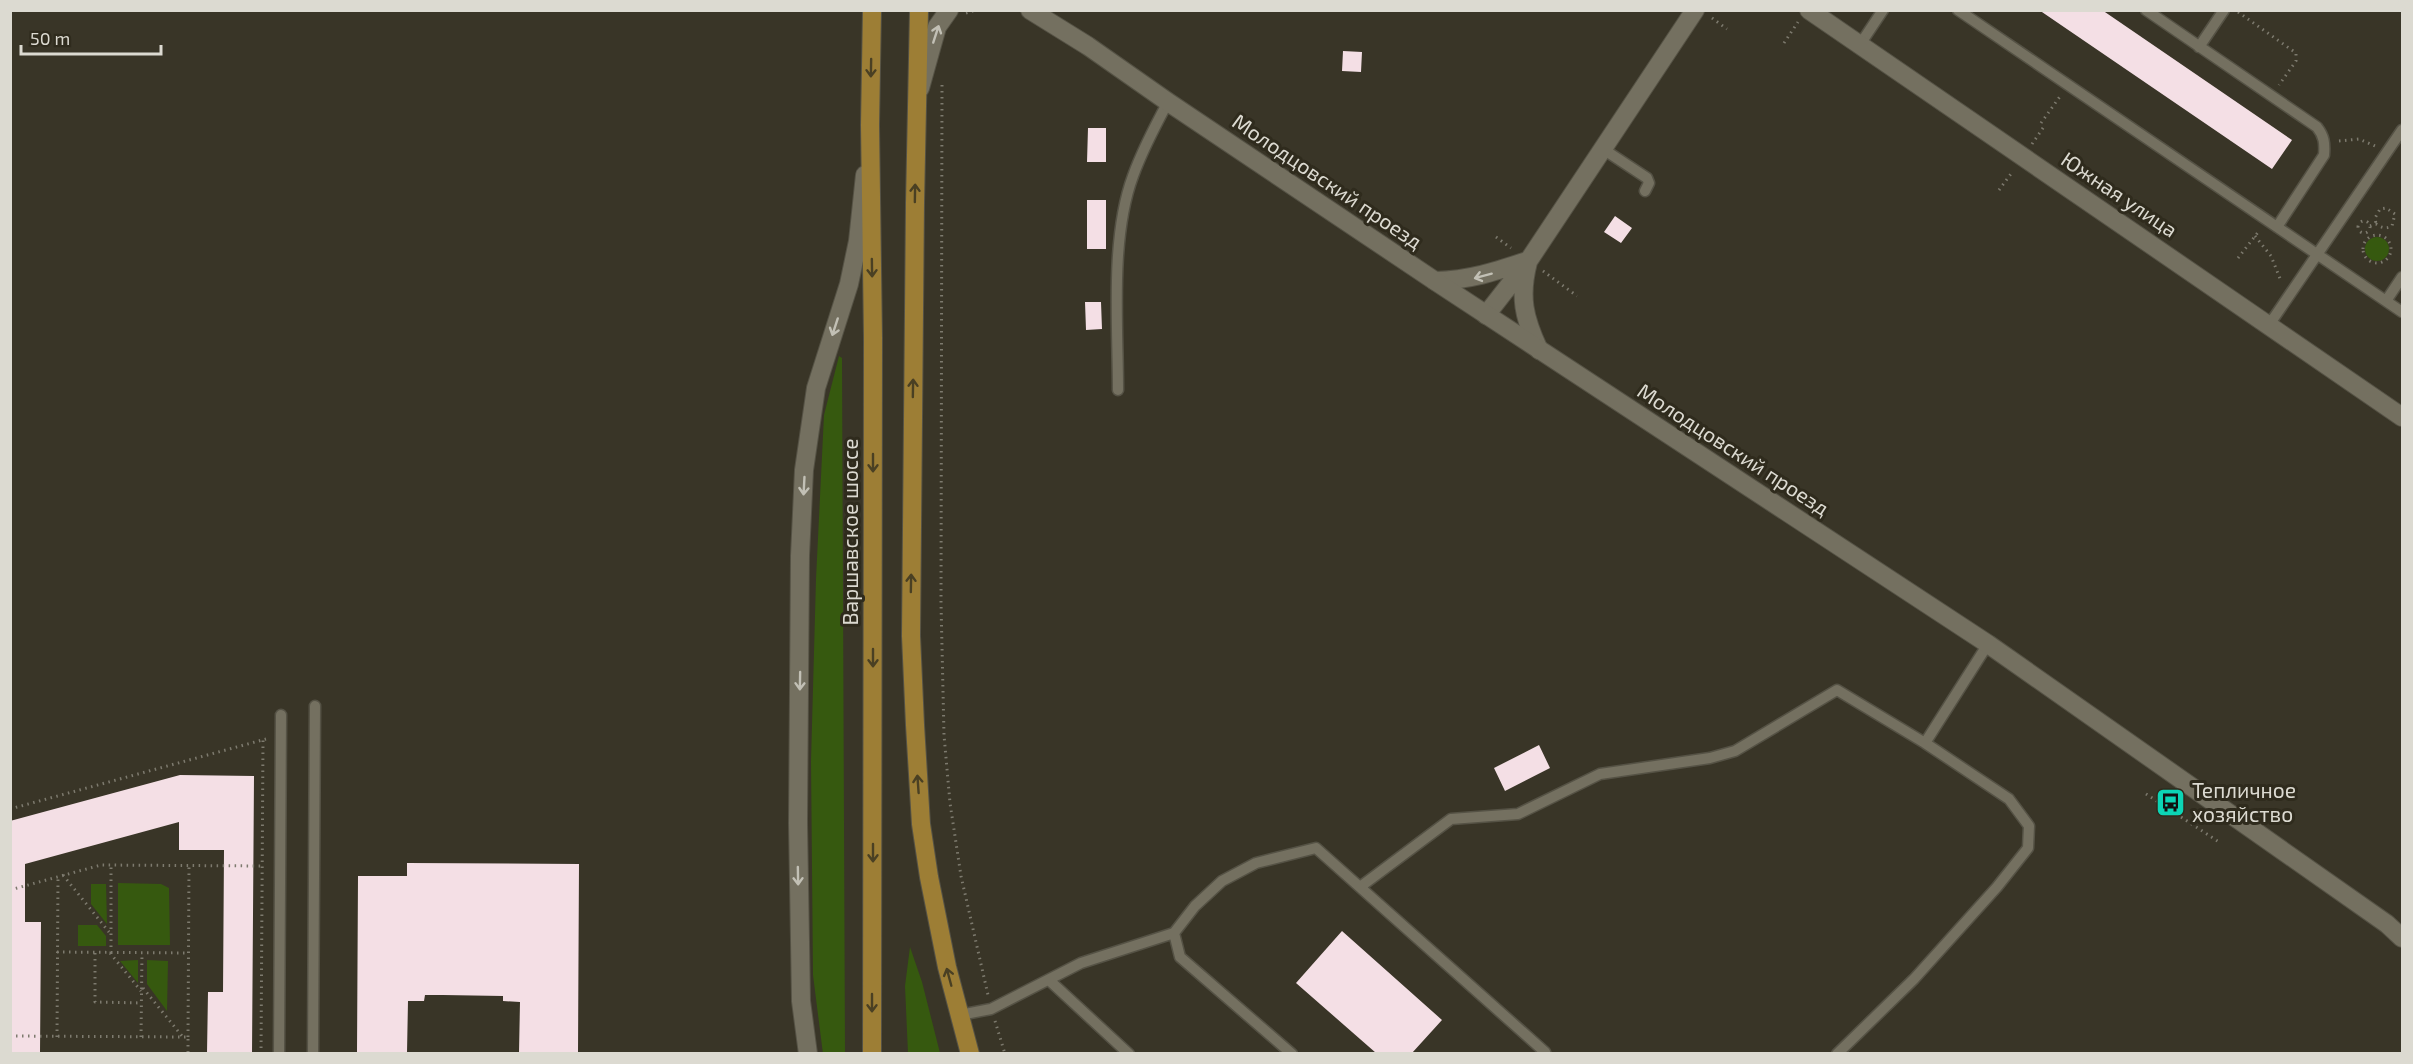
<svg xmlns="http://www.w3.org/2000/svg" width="2413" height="1064" viewBox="0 0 2413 1064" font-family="'Exo 2',sans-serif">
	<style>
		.green { fill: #36590f }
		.building { fill: #f4dfe5 }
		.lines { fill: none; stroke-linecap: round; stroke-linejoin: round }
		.lane-casing { stroke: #555245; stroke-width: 13 }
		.street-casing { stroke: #555245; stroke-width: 20 }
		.secondary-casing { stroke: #555245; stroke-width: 20 }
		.primary-casing { stroke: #555245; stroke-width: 20 }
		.path { stroke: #7d7a6e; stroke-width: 3; stroke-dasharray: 1.5 4.5; stroke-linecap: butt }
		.lane { stroke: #747060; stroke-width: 10 }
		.street { stroke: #747060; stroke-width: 18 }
		.secondary { stroke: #747060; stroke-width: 18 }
		.primary { stroke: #9d7e35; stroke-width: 18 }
		.oneway { stroke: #c2c0b5 }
		.oneway2 { stroke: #4a4023 }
		.labels { text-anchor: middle; stroke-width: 6; stroke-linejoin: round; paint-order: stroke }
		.street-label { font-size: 21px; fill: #dcdad1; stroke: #2f2b1d }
		.poi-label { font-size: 21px; fill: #dcdad1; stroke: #2f2b1d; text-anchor: start }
	</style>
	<rect width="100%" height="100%" fill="#393527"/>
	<!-- green -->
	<path class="green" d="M2365 249a12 12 0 1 1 24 0a12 12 0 1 1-24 0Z
		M839 356 842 358 845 1053 823 1054 813 975 811 761 816 579 824 415Z
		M118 883 161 884 169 888 170 945H118Z
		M91 884H106L107 924 91 904Z
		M78 925H97L106 936V946H78Z
		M910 947 922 982 940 1053H908L905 986Z
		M138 960V983L120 961Z
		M147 960 168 961 167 1011 147 984Z"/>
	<!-- building -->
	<path class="building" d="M2039 10H2102L2292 140 2272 169Z
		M1343 51 1362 52 1361 72 1342 71Z
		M1088 128H1106V162H1087Z
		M1087 200H1106V249H1087Z
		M1615 216 1632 228 1621 243 1604 232Z
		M1085 302H1101L1102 329 1086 330Z
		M1539 745 1550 768 1505 791 1494 768Z
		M180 775 254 776 252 1053H207L208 992H223L224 850H179V822L25 864V922H41L40 1053H10V821Z
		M407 863 579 864 578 1053H519L520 1002 503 1001V996L443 995H425L424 1001H408L407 1053H357L358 876H407Z
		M1342 931 1442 1020 1412 1053H1376L1296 983Z"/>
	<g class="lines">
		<defs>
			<path id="lane" d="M1958 10 2402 312
				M2146 10 2317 127C2324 136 2325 143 2324 155L2277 227
				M1859 46 1883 10
				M2199 47 2224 10
				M1603 149 1647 178 1649 183 1645 191
				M2386 301 2402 277
				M2269 325 2402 130
				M1118 390C1118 324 1110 238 1133 176 1142 151 1155 126 1168 102
				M1925 743 1988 644
				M1360 887 1451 819 1518 814 1600 774 1710 758 1735 751 1837 690 1925 743 2009 799 2029 826 2028 848 1997 887 1914 979 1837 1054
				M1174 933 1180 957 1292 1054
				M1050 981 1129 1054
				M960 1015 991 1009 1081 963 1174 933 1195 906 1222 881 1256 863 1316 848 1545 1052 1544 1054
				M279 1054 281 715
				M313 1054 315 706"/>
			<path id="street" d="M1528 262C1519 297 1524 318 1539 350
				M1435 281C1470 280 1494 272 1527 261
				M1486 315 1529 260 1695 10"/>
			<path id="secondary" d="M1030 10 1088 46 1168 102 1435 281 1988 644 2387 924 2402 938
				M1809 10 2402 417
				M920 88 937 27 949 10
				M808 1054 801 1001 798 823 800 556 804 470 816 388 849 284 858 241 865 175"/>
			<path id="primary" d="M872 10 870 125 873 338 872 1054
				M919 10 915 203 911 636 915 725 921 824 929 877 947 967 970 1054"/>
		</defs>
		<!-- lane casing -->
		<use href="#lane" class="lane-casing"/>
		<!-- street casing -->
		<use href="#street" class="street-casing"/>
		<!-- secondary casing -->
		<use href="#secondary" class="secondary-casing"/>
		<!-- primary casing -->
		<use href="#primary" class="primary-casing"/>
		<!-- path -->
		<path class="path" d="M2238 12 2296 53V61L2279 85
			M966 13 976 10
			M1712 18 1727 29
			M1784 43 1798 22
			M942 85 941 603 944 735 950 803 961 876 988 995
			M2041 123 2061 95
			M2339 141 2359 139 2375 146
			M2032 144 2045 125
			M1999 190 2013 171
			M2358 227a6 6 0 1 1 12 0a6 6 0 1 1-12 0Z
			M2370 226 2376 224C2382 228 2386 229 2392 226L2395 214 2386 208 2380 209 2375 218 2376 224
			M2363 249a14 14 0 1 1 28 0a14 14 0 1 1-28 0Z
			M2255 236 2271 256 2281 281
			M1496 237 1511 248
			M2238 258 2259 231
			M1543 271 1577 296
			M2146 794 2219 842
			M10 809 266 739
			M63 875 109 932
			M10 890 101 865 263 866
			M57 952 189 953
			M95 953V1002L142 1003
			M110 953 141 991
			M111 953V865
			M143 988 182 1036
			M995 1021 1005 1054
			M10 1036 188 1037V1054
			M57 1037 58 877
			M141 1037 142 953
			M188 1037 189 866
			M261 1054 263 740"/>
		<!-- lane -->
		<use href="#lane" class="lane"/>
		<!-- street -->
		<use href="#street" class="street"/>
		<!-- secondary -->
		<use href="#secondary" class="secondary"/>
		<!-- primary -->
		<use href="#primary" class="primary"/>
	</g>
	<!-- one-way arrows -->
	<defs><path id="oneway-shaft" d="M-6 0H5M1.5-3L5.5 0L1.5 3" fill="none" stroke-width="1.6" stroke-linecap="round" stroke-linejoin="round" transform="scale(1.5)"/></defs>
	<g class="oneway">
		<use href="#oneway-shaft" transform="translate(936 34) rotate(-72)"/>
		<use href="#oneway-shaft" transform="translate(1483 276) rotate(165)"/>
		<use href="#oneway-shaft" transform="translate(835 327) rotate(108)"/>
		<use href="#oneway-shaft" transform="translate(804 486) rotate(93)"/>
		<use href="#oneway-shaft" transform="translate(800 681) rotate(91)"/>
		<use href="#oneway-shaft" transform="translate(798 876) rotate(89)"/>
	</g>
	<g class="oneway2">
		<use href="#oneway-shaft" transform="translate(871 68) rotate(91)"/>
		<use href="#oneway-shaft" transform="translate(915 193) rotate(-89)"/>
		<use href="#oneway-shaft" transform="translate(872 268) rotate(89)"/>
		<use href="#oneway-shaft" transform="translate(913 388) rotate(-89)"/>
		<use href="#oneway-shaft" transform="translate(873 463) rotate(90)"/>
		<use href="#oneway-shaft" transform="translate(911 583) rotate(-89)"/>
		<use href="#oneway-shaft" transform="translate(873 658) rotate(90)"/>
		<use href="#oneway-shaft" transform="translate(918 784) rotate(-94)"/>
		<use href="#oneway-shaft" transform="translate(873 853) rotate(90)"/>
		<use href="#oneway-shaft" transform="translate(949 977) rotate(-105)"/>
		<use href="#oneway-shaft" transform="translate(872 1003) rotate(90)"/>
	</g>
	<!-- icons -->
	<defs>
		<symbol id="bus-square" viewBox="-11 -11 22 22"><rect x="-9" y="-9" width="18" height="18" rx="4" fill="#0cd5b5" stroke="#2f2b1d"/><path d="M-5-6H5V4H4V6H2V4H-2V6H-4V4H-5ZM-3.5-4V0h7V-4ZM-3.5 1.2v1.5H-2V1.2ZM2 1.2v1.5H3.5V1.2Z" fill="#111"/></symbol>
	</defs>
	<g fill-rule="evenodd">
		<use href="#bus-square" x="2154" y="786" width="33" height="33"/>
	</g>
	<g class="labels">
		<!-- street labels -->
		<g class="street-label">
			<text transform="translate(1327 182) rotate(34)" y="7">Молодцовский проезд</text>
			<text transform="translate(2119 195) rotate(34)" y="7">Южная улица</text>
			<text transform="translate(1733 450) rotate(33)" y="7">Молодцовский проезд</text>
			<text transform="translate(851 532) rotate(-90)" y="7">Варшавское шоссе</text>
		</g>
		<!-- poi labels -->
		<g class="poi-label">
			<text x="2192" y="798">Тепличное<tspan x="2192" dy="24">хозяйство</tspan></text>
		</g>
	</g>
	<!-- border -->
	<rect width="2413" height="1064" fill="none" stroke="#dcdad1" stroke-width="24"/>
	<!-- scale -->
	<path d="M21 45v9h140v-9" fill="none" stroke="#dcdad1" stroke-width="3"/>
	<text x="30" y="45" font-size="18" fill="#dcdad1" stroke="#2f2b1d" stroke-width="4.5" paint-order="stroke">50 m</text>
</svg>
